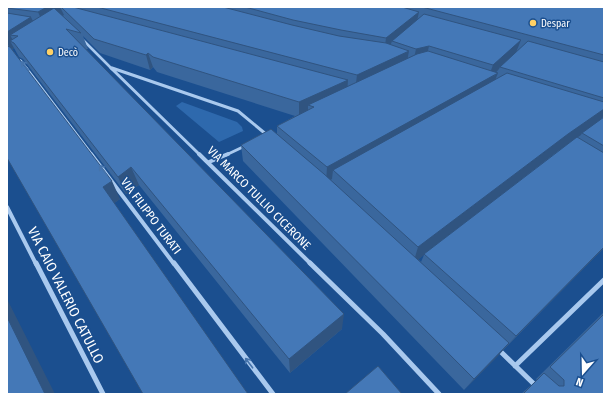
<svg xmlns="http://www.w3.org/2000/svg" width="611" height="401" viewBox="0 0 611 401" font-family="'Fira Sans Condensed',sans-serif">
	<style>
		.green { fill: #2e69ad }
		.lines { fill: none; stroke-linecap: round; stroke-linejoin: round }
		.minor-far3 { stroke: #a9c9ee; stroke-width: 2.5 }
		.minor-far2 { stroke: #a9c9ee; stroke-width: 3 }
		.minor-far1 { stroke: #a9c9ee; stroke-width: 4 }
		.minor { stroke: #a9c9ee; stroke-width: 5 }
		.wall { fill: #3a679d; fill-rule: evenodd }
		.shaded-wall { fill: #305480 }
		.building { fill: #4478b7; stroke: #305480 }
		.oneway { stroke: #4674ac }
		.poi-dot { fill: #ffd166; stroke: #1b4f8f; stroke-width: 1.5 }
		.labels { text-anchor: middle; stroke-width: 3; stroke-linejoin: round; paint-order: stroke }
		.far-poi-label { font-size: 10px; fill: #fff; stroke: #1b4f8f; text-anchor: start }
		.street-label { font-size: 12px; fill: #fff; stroke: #1b4f8f }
		.near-street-label { font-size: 14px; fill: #fff; stroke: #1b4f8f }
	</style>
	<rect width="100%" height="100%" fill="#1b4f8f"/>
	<!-- green -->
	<path class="green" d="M182 102 237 122 242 127 243 131 219 142 176 106Z"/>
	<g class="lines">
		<!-- minor-far3 -->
		<path class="minor-far3" d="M82 39 112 69
			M7 55 21 61 27 69
			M112 68 114 69"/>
		<!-- minor-far2 -->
		<path class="minor-far2" d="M26 68 92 155
			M111 68 200 155
			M112 68 238 111 267 135
			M226 155 245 146"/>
		<!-- minor-far1 -->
		<path class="minor-far1" d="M91 154 174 264
			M199 154 311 264
			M209 162 228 154
			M7 207 36 264"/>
		<!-- minor -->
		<path class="minor" d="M36 263 103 394
			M174 263 273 394
			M310 263 383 334 439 394
			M498 349 536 386
			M515 366 604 280"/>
	</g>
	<!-- wall -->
	<path class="wall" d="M7 7H604V117H603L601 120 604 117V248L464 390 243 161 241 145 277 134V126L295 116 157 72 153 67 150 70 100 53 83 36 88 49H86L342 329 290 373 139 185 126 194 23 59 19 57 14 48 12 49 120 199 114 203 7 158ZM424 255 421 262 418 259Z
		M604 312V394H521L537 380 536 379Z"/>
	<!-- shaded-wall -->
	<path class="shaded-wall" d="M47 7H60L64 15 45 27 38 12Z
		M419 12 416 26 392 41 390 47 384 53 386 38Z
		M31 17 38 32 18 36 10 35 15 44 10 41 14 48 11 50 7 43V32Z
		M521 40 515 55 500 67 499 69 492 77 498 73 492 88 333 170 332 179 326 183 327 167 488 78 493 65Z
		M429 46 426 60 413 63 416 49Z
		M409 51 406 67 355 91 357 75Z
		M148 53 153 67 150 70 146 55Z
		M348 80 347 95 314 107 308 105V114L299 118V102Z
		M604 109V115L599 122 582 133 581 135 558 151 424 254V255L413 264 418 247 568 134Z
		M131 167 139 185 126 194 118 177Z
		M112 181 120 199 112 205 103 187Z
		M604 247V248L504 349 516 336Z
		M7 299 55 394H45L7 317Z
		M344 314 342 329 290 373 289 359Z
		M509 343 499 355 464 390 474 379Z"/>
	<!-- building -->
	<path class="building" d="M7 7H47L38 12 7 8Z
		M61 7H73L348 80 299 102 153 57 148 53 146 55 94 39Z
		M97 7H223L292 25 339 36 386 43 409 51 357 75Z
		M245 7H402L419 12 386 38 341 30 293 20Z
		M422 7H604V55Z
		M54 8 81 33 66 29 344 314 289 359 131 167 118 177 14 43 10 41 18 36 10 35Z
		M7 13 31 17 7 32Z
		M424 14 521 40 493 65 429 46 416 49 392 41Z
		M528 41 604 62V98L500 67Z
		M7 46 10 47 112 181 103 187 248 394H143L7 158Z
		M428 51 498 73 327 167 277 126 314 107 308 105 417 54Z
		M507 73 604 102V109L568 134 418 247 333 170Z
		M604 117V146L582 133Z
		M271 129 324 174 509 343 474 379 241 145Z
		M577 137 604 153V247L516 336 424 254Z
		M604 314V394H523L544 373 559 386H564V380L550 367Z
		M7 317 45 394H7Z
		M378 366 402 394H345Z"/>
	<!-- one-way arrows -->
	<defs><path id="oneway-shaft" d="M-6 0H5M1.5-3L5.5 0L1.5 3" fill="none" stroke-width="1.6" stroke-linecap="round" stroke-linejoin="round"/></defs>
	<g class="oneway">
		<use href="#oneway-shaft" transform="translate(25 66) rotate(-128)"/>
		<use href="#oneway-shaft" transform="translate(103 170) rotate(-127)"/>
		<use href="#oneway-shaft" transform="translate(249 363) rotate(-127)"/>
	</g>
	<!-- markers -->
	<g class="poi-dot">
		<circle cx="533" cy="23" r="4"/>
		<circle cx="50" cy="52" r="4"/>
	</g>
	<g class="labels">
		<!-- far-poi labels -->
		<g class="far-poi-label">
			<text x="541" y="27">Despar</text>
			<text x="58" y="56">Decò</text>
		</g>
		<!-- street labels -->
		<g class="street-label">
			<text transform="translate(259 198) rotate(45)" y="4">VIA MARCO TULLIO CICERONE</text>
			<text transform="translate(151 216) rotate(53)" y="4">VIA FILIPPO TURATI</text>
		</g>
		<!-- near-street labels -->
		<g class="near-street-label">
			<text transform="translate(66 295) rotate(63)" y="5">VIA CAIO VALERIO CATULLO</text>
		</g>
	</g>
	<!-- border -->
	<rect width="611" height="401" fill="none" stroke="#ffffff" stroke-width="16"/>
	<!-- north arrow -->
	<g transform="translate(583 373) rotate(200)" stroke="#1b4f8f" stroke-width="3" paint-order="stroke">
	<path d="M0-3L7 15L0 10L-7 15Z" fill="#ffffff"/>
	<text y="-6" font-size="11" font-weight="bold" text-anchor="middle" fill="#ffffff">N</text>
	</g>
</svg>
